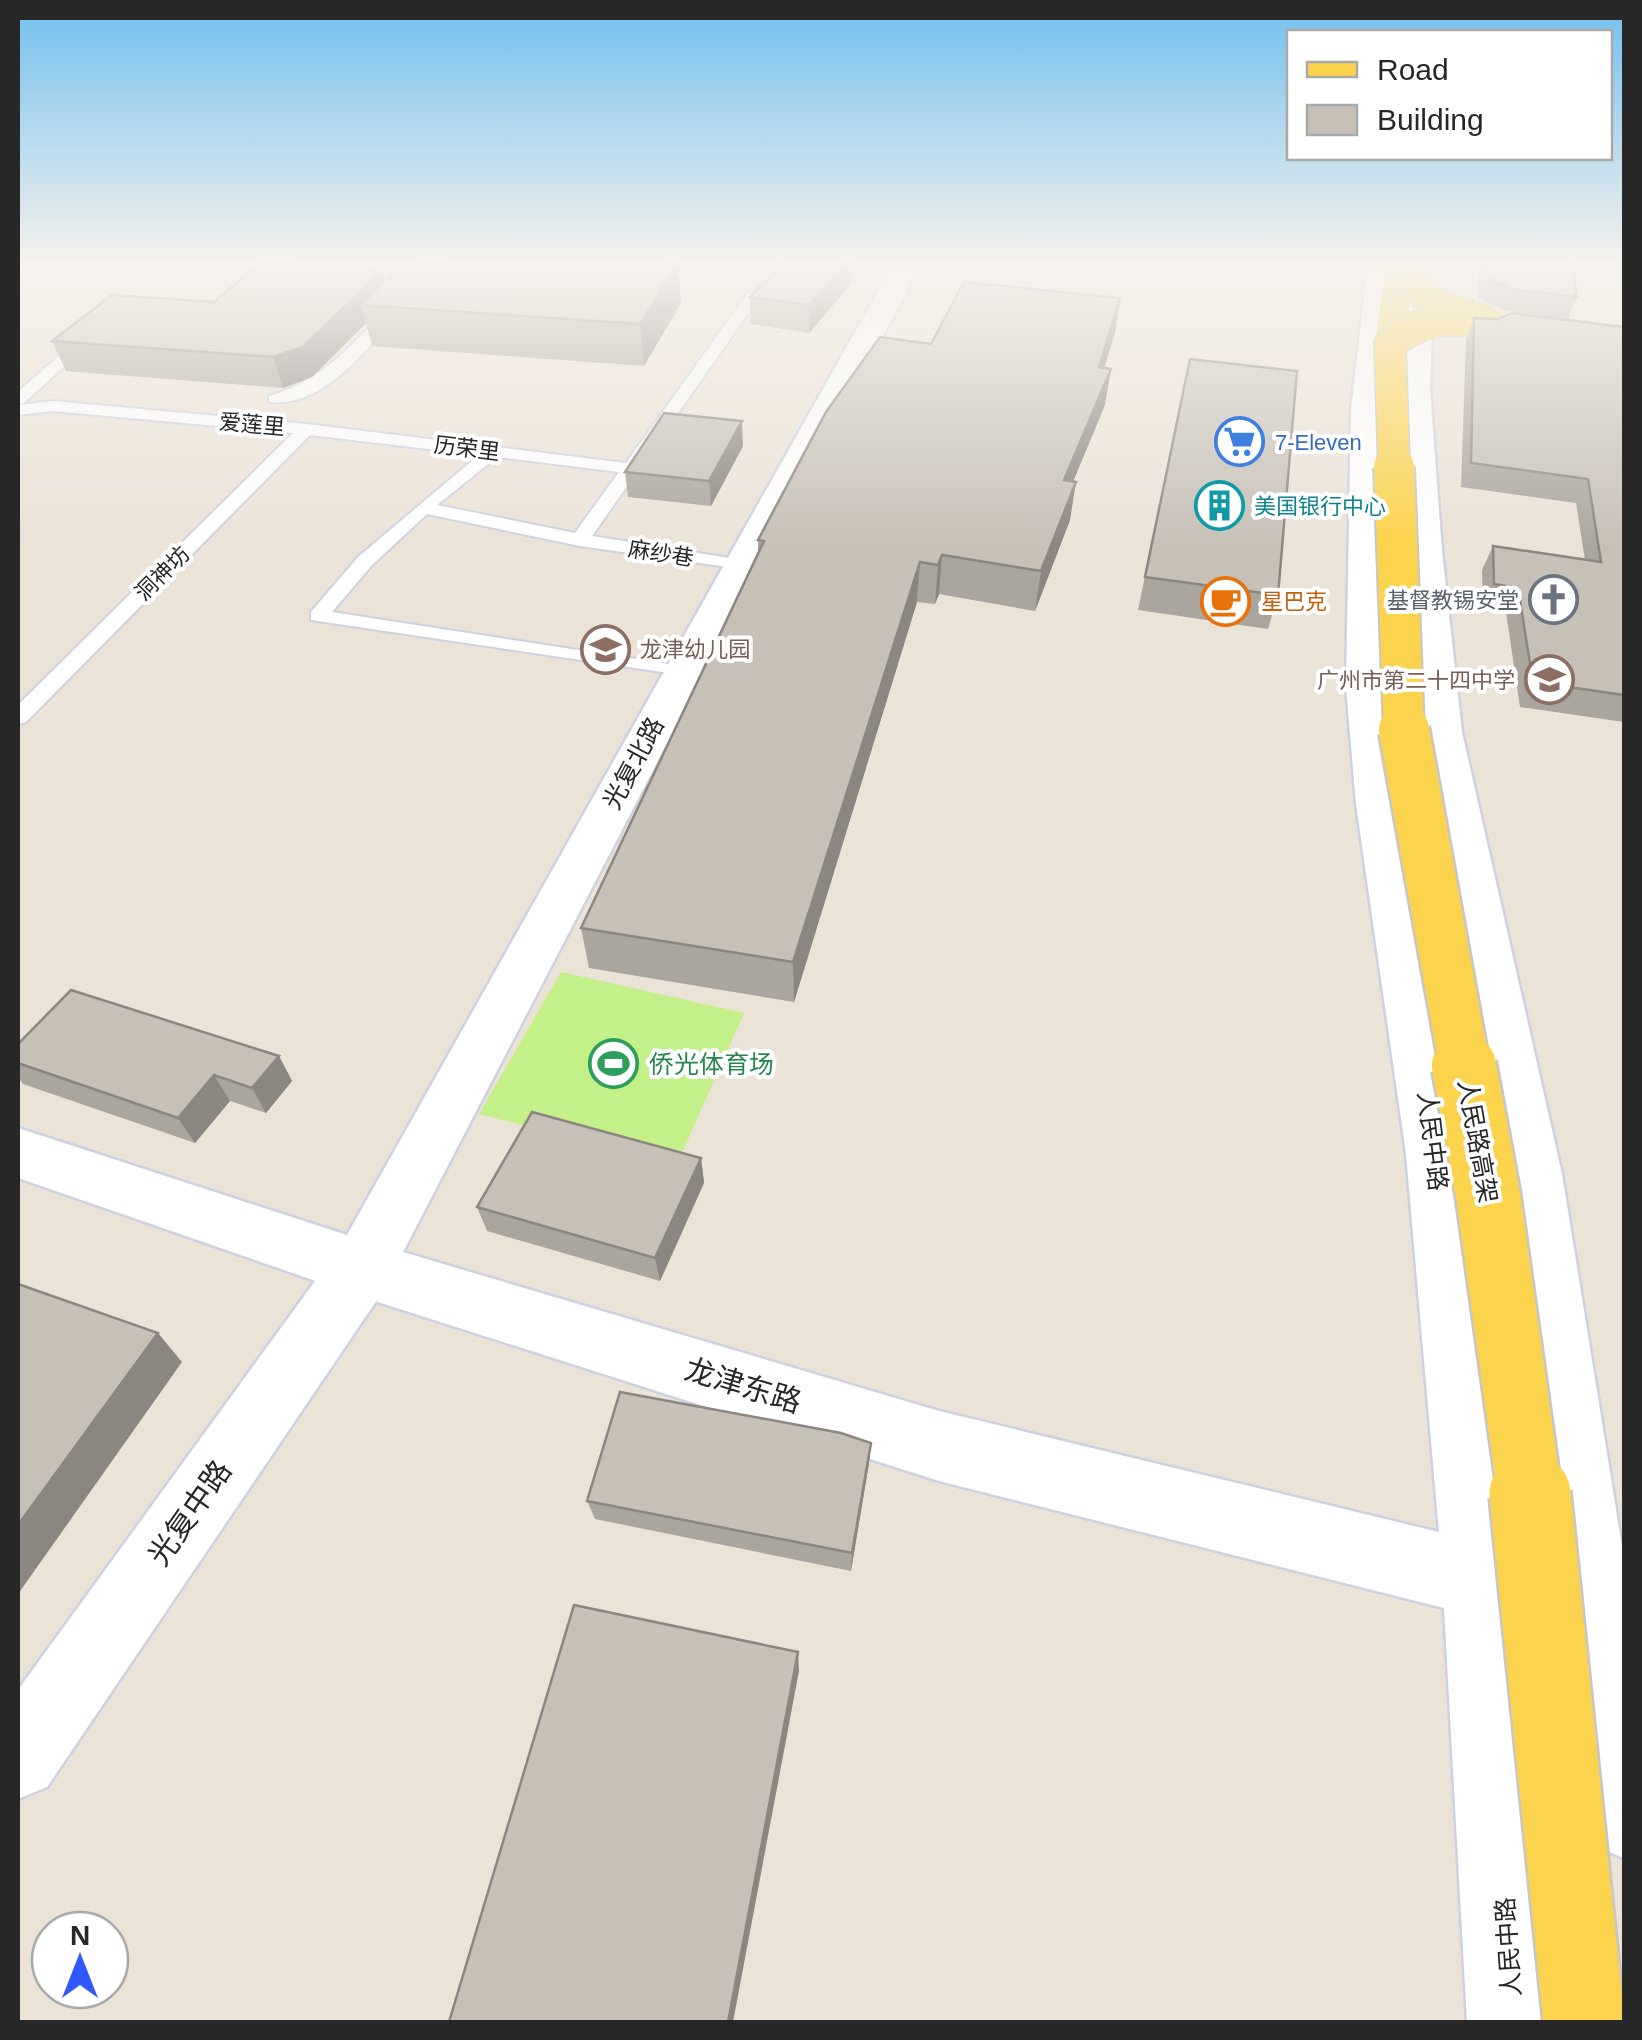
<svg xmlns="http://www.w3.org/2000/svg" width="1642" height="2040" viewBox="0 0 1642 2040" font-family="Arial,'Noto Sans SC',sans-serif">
	<style>
		.pitch { fill: #c4f089 }
		.lines { fill: none; stroke-linecap: round; stroke-linejoin: round }
		.lane-casing { stroke: #cdd1e2; stroke-width: 4 }
		.street-casing { stroke: #cdd1e2; stroke-width: 5 }
		.secondary-casing { stroke: #cdd1e2; stroke-width: 5 }
		.primary-casing { stroke: #c7c7c7; stroke-width: 5 }
		.lane { fill: #fff; fill-rule: evenodd }
		.street { fill: #fff; fill-rule: evenodd }
		.secondary { fill: #fff; fill-rule: evenodd }
		.primary { fill: #fcd34c; fill-rule: evenodd }
		.primary-bridge-far4-casing { stroke: #c7c7c7; stroke-width: 34; stroke-linecap: butt }
		.primary-bridge-far3-casing { stroke: #c7c7c7; stroke-width: 44; stroke-linecap: butt }
		.primary-bridge-far2-casing { stroke: #c7c7c7; stroke-width: 55; stroke-linecap: butt }
		.primary-bridge-far1-casing { stroke: #c7c7c7; stroke-width: 69; stroke-linecap: butt }
		.primary-bridge-casing { stroke: #c7c7c7; stroke-width: 86; stroke-linecap: butt }
		.primary-bridge-far4 { stroke: #fcd34c; stroke-width: 31 }
		.primary-bridge-far3 { stroke: #fcd34c; stroke-width: 40 }
		.primary-bridge-far2 { stroke: #fcd34c; stroke-width: 50 }
		.primary-bridge-far1 { stroke: #fcd34c; stroke-width: 64 }
		.primary-bridge { stroke: #fcd34c; stroke-width: 81 }
		.wall { fill: #aaa59d }
		.shaded-wall { fill: #8b8680 }
		.building { fill: #c6c0b7; stroke: #8b8680; stroke-width: 2.5 }
		.labels { text-anchor: middle; stroke-width: 8; stroke-linejoin: round; paint-order: stroke }
		.far-street-label { font-size: 22px; fill: #272727; stroke: #fff }
		.far-shop-label { font-size: 22px; fill: #366cbe; stroke: #fff; text-anchor: start }
		.far-culture-label { font-size: 22px; fill: #0d838f; stroke: #fff; text-anchor: start }
		.far-worship-label { font-size: 22px; fill: #5b616d; stroke: #fff; text-anchor: end }
		.far-food-label { font-size: 22px; fill: #c56008; stroke: #fff; text-anchor: start }
		.far-education-label { font-size: 22px; fill: #785e54; stroke: #fff; text-anchor: start }
		.street-label { font-size: 25px; fill: #272727; stroke: #fff }
		.leisure-label { font-size: 25px; fill: #27864d; stroke: #fff; text-anchor: start }
		.near-street-label { font-size: 30px; fill: #272727; stroke: #fff }
	</style>
	<rect width="100%" height="100%" fill="#ece3d7"/>
	<!-- pitch -->
	<path class="pitch" d="M561 972 744 1013 677 1164 479 1114Z"/>
	<g class="lines">
		<defs>
			<path id="lane" d="M753 292 760 296 592 536 742 560 749 562V570L580 546 427 514 372 565 332 612 682 666 689 668 693 672 689 676 311 620V612L358 557 479 455 310 435 26 722 18 724V705L293 433 53 411 18 415V405L53 401 306 424 626 463 748 293ZM497 457 619 472 575 533 437 505Z
				M389 305 401 308C372 345 323 409 269 402V396C323 380 353 345 389 305Z
				M72 344 85 347 24 403 18 405V392Z"/>
			<path id="street" d="M362 1239 385 1248 394 1268 385 1288 47 1787 18 1799V1690L339 1248Z"/>
			<path id="secondary" d="M895 261H923L746 591 403 1252 939 1411 1439 1532 1406 1154 1356 804 1346 687 1351 410 1368 261H1396L1384 410 1388 687 1403 804 1466 1154 1514 1550 1550 1559 1502 1174 1418 732 1404 551 1398 389 1406 269 1410 263H1430L1434 269 1430 389 1442 551 1462 732 1562 1174 1624 1559V1858L1594 1846 1582 1816 1560 1637 1522 1628 1558 2022H1467L1444 1608 939 1481 362 1297 18 1178V1128L347 1235Z"/>
			<path id="primary" d="M1387 261H1415L1405 344 1401 350H1379L1375 344Z"/>
		</defs>
		<!-- lane casing -->
		<use href="#lane" class="lane-casing"/>
		<!-- street casing -->
		<use href="#street" class="street-casing"/>
		<!-- secondary casing -->
		<use href="#secondary" class="secondary-casing"/>
		<!-- primary casing -->
		<use href="#primary" class="primary-casing"/>
		<!-- lane -->
		<use href="#lane" class="lane"/>
		<!-- street -->
		<use href="#street" class="street"/>
		<!-- secondary -->
		<use href="#secondary" class="secondary"/>
		<!-- primary -->
		<use href="#primary" class="primary"/>
		<defs>
			<path id="primary-bridge-far4" d="M1407 261C1417 299 1442 309 1478 318
				M1394 469 1390 344C1420 317 1452 318 1490 322"/>
			<path id="primary-bridge-far3" d="M1394 467 1404 733"/>
			<path id="primary-bridge-far2" d="M1404 730 1465 1069"/>
			<path id="primary-bridge-far1" d="M1464 1066 1488 1195 1530 1496"/>
			<path id="primary-bridge" d="M1530 1494 1584 2022"/>
		</defs>
		<!-- primary-bridge-far4 casing -->
		<use href="#primary-bridge-far4" class="primary-bridge-far4-casing"/>
		<!-- primary-bridge-far3 casing -->
		<use href="#primary-bridge-far3" class="primary-bridge-far3-casing"/>
		<!-- primary-bridge-far2 casing -->
		<use href="#primary-bridge-far2" class="primary-bridge-far2-casing"/>
		<!-- primary-bridge-far1 casing -->
		<use href="#primary-bridge-far1" class="primary-bridge-far1-casing"/>
		<!-- primary-bridge casing -->
		<use href="#primary-bridge" class="primary-bridge-casing"/>
		<!-- primary-bridge-far4 -->
		<use href="#primary-bridge-far4" class="primary-bridge-far4"/>
		<!-- primary-bridge-far3 -->
		<use href="#primary-bridge-far3" class="primary-bridge-far3"/>
		<!-- primary-bridge-far2 -->
		<use href="#primary-bridge-far2" class="primary-bridge-far2"/>
		<!-- primary-bridge-far1 -->
		<use href="#primary-bridge-far1" class="primary-bridge-far1"/>
		<!-- primary-bridge -->
		<use href="#primary-bridge" class="primary-bridge"/>
	</g>
	<!-- wall -->
	<path class="wall" d="M785 261H856L853 266 852 283 809 333 751 324 750 297Z
		M1478 261H1624V273L1573 268 1577 297 1568 319 1506 311 1478 298Z
		M385 281 681 303 644 366 372 346 366 323 312 377 283 388 66 371 52 341Z
		M1120 298 1115 333 1104 368 1105 405 1073 481 1070 520 1035 611 939 594 935 604 917 602 794 1002 589 968 581 928 758 553V540L931 344Z
		M1474 318 1624 327V722L1520 707 1506 612 1483 609 1482 570 1493 546 1585 560 1576 503 1461 487 1466 340Z
		M1190 359 1278 595 1268 629 1138 610Z
		M743 446 711 506 628 497 625 472Z
		M18 1044 279 1056 292 1081 266 1113 230 1101 195 1143 23 1084 18 1077Z
		M701 1158 704 1183 660 1281 487 1231 477 1207Z
		M871 1443 869 1463 851 1571 595 1519 587 1501Z"/>
	<!-- shaded-wall -->
	<path class="shaded-wall" d="M844 261H856L853 266 852 283 809 333V305Z
		M678 263 681 303 644 366 640 324Z
		M382 270 389 299 361 305 366 323 312 377 283 388 273 357Z
		M1120 298 1115 333 1093 403 1099 367Z
		M1111 369 1105 405 1058 518 1064 480Z
		M742 421 743 446 711 506 709 481Z
		M1076 482 1070 520 1035 611 1041 571Z
		M942 555 939 594 935 604 938 565Z
		M920 562 917 602 794 1002 793 962Z
		M279 1056 292 1081 266 1113 252 1088Z
		M214 1075 230 1101 195 1143 178 1118Z
		M701 1158 704 1183 660 1281 655 1258Z
		M158 1333 182 1362 18 1594V1525Z
		M871 1443 869 1463 851 1571 852 1553Z
		M798 1652 799 1671 733 2022H728Z"/>
	<!-- building -->
	<path class="building" d="M404 261 445 264 447 261H650L678 263 640 324 361 305Z
		M785 261H848L809 305 750 297Z
		M1486 261H1572L1577 297 1514 290 1486 277Z
		M261 262 382 270 303 347 273 357 52 341 112 295 214 302Z
		M964 282 1120 298 1099 367 1111 369 1064 480 1076 482 1041 571 942 555 938 565 920 562 793 962 581 928 764 541 758 540 826 412 880 337 931 344Z
		M1512 313 1624 327V695L1533 682 1518 588 1494 584 1493 546 1601 562 1588 479 1471 463 1474 318 1498 319Z
		M1190 359 1297 371 1278 595 1145 577Z
		M664 413 742 421 709 481 625 472Z
		M71 990 279 1056 252 1088 214 1075 178 1118 18 1063V1044Z
		M532 1112 701 1158 655 1258 477 1207Z
		M18 1284 158 1333 18 1525Z
		M620 1392 841 1433 871 1443 852 1553 587 1501Z
		M574 1605 798 1652 728 2022H449Z"/>
	<!-- sky -->
	<linearGradient id="sky" x2="0" y2="1"><stop stop-color="#71bfee"/><stop offset="0.48" stop-color="#f6f2ed"/><stop offset="1" stop-color="#f6f2ed" stop-opacity="0"/></linearGradient>
	<rect width="1642" height="547" fill="url(#sky)"/>
	<!-- icons -->
	<defs>
		<symbol id="supermarket-ring" viewBox="-11 -11 22 22"><circle r="9.5" fill="#fff" stroke="#3f7fe0" stroke-width="1.5"/><path d="M-6-5.5h2.5l.6 2H6L4.5 2H-2.5L-4.4-4H-6ZM-1.5 3.2a1.3 1.3 0 1 0 .1 0ZM3 3.2a1.3 1.3 0 1 0 .1 0Z" fill="#3f7fe0"/></symbol>
		<symbol id="building-ring" viewBox="-11 -11 22 22"><circle r="9.5" fill="#fff" stroke="#0f9aa8" stroke-width="1.5"/><path d="M-4-6H4V6H1V3H-1V6H-4ZM-2.5-4.3h1.7v1.8h-1.7ZM.8-4.3h1.7v1.8H.8ZM-2.5-1h1.7V.8h-1.7ZM.8-1h1.7V.8H.8Z" fill="#0f9aa8"/></symbol>
		<symbol id="church-ring" viewBox="-11 -11 22 22"><circle r="9.5" fill="#fff" stroke="#6b7280" stroke-width="1.5"/><path d="M-1.2-6h2.4v3.5h3.3v2.4h-3.3V6h-2.4V-.1h-3.3v-2.4h3.3Z" fill="#6b7280"/></symbol>
		<symbol id="cafe-ring" viewBox="-11 -11 22 22"><circle r="9.5" fill="#fff" stroke="#e8710a" stroke-width="1.5"/><path d="M-5.5-4.5H6V0H3Q3 3.5 0 3.5H-2.5Q-5.5 3.5-5.5 0ZM3-3.2v2h1.7v-2ZM-6 4.5H4V6H-6Z" fill="#e8710a"/></symbol>
		<symbol id="school-ring" viewBox="-11 -11 22 22"><circle r="9.5" fill="#fff" stroke="#8d6e63" stroke-width="1.5"/><path d="M0-5L7-2L0 1L-7-2ZM-4 1L0 2.5L4 1V4Q0 6-4 4Z" fill="#8d6e63"/></symbol>
		<symbol id="stadium-ring" viewBox="-11 -11 22 22"><circle r="9.5" fill="#fff" stroke="#2e9e5b" stroke-width="1.5"/><path d="M0-5a6.5 5 0 1 0 0 10a6.5 5 0 1 0 0-10ZM-3.5-1.8h7v3.6h-7Z" fill="#2e9e5b"/></symbol>
	</defs>
	<g fill-rule="evenodd">
		<use href="#supermarket-ring" x="1212" y="414" width="55" height="55"/>
		<use href="#building-ring" x="1192" y="478" width="55" height="55"/>
		<use href="#church-ring" x="1526" y="572" width="55" height="55"/>
		<use href="#cafe-ring" x="1198" y="574" width="55" height="55"/>
		<use href="#school-ring" x="578" y="622" width="55" height="55"/>
		<use href="#school-ring" x="1522" y="652" width="55" height="55"/>
		<use href="#stadium-ring" x="586" y="1036" width="55" height="55"/>
	</g>
	<g class="labels">
		<!-- far-street labels -->
		<g class="far-street-label">
			<text transform="translate(252 424) rotate(5)" y="8">爱莲里</text>
			<text transform="translate(467 448) rotate(7)" y="8">历荣里</text>
			<text transform="translate(661 553) rotate(9)" y="8">麻纱巷</text>
			<text transform="translate(162 573) rotate(-45)" y="8">洞神坊</text>
		</g>
		<!-- far-shop labels -->
		<g class="far-shop-label">
			<text x="1275" y="450">7-Eleven</text>
		</g>
		<!-- far-culture labels -->
		<g class="far-culture-label">
			<text x="1254" y="514">美国银行中心</text>
		</g>
		<!-- far-worship labels -->
		<g class="far-worship-label">
			<text x="1519" y="608">基督教锡安堂</text>
		</g>
		<!-- far-food labels -->
		<g class="far-food-label">
			<text x="1261" y="609">星巴克</text>
		</g>
		<!-- far-education labels -->
		<g class="far-education-label">
			<text x="640" y="657">龙津幼儿园</text>
			<text x="1515" y="688" text-anchor="end">广州市第二十四中学</text>
		</g>
		<!-- street labels -->
		<g class="street-label">
			<text transform="translate(633 763) rotate(-62)" y="9">光复北路</text>
			<text transform="translate(1433 1141) rotate(83)" y="9">人民中路</text>
			<text transform="translate(1478 1141) rotate(80)" y="9">人民路高架</text>
			<text transform="translate(1508 1947) rotate(-94)" y="9">人民中路</text>
		</g>
		<!-- leisure labels -->
		<g class="leisure-label">
			<text x="649" y="1073">侨光体育场</text>
		</g>
		<!-- near-street labels -->
		<g class="near-street-label">
			<text transform="translate(743 1386) rotate(17)" y="10">龙津东路</text>
			<text transform="translate(190 1513) rotate(-55)" y="10">光复中路</text>
		</g>
	</g>
	<!-- border -->
	<rect width="1642" height="2040" fill="none" stroke="#272727" stroke-width="40"/>
	<!-- legend -->
	<rect x="1287" y="30" width="325" height="130" fill="#ffffff" stroke="#a9a9a9" stroke-width="2.5"/>
	<rect x="1307" y="62" width="50" height="15" fill="#fcd34c" stroke="#a9a9a9" stroke-width="2.5"/>
	<text x="1377" y="80" font-size="30" fill="#272727">Road</text>
	<rect x="1307" y="105" width="50" height="30" fill="#c6c0b7" stroke="#a9a9a9" stroke-width="2.5"/>
	<text x="1377" y="130" font-size="30" fill="#272727">Building</text>
	<!-- north arrow -->
	<g transform="translate(80 1960)"><circle r="48" fill="#ffffff" stroke="#a9a9a9" stroke-width="2.5"/>
	<path d="M0-8L18 38L0 25L-18 38Z" fill="#3157ff"/>
	<text y="-15" font-size="28" font-weight="bold" text-anchor="middle" fill="#272727">N</text>
	</g>
</svg>
